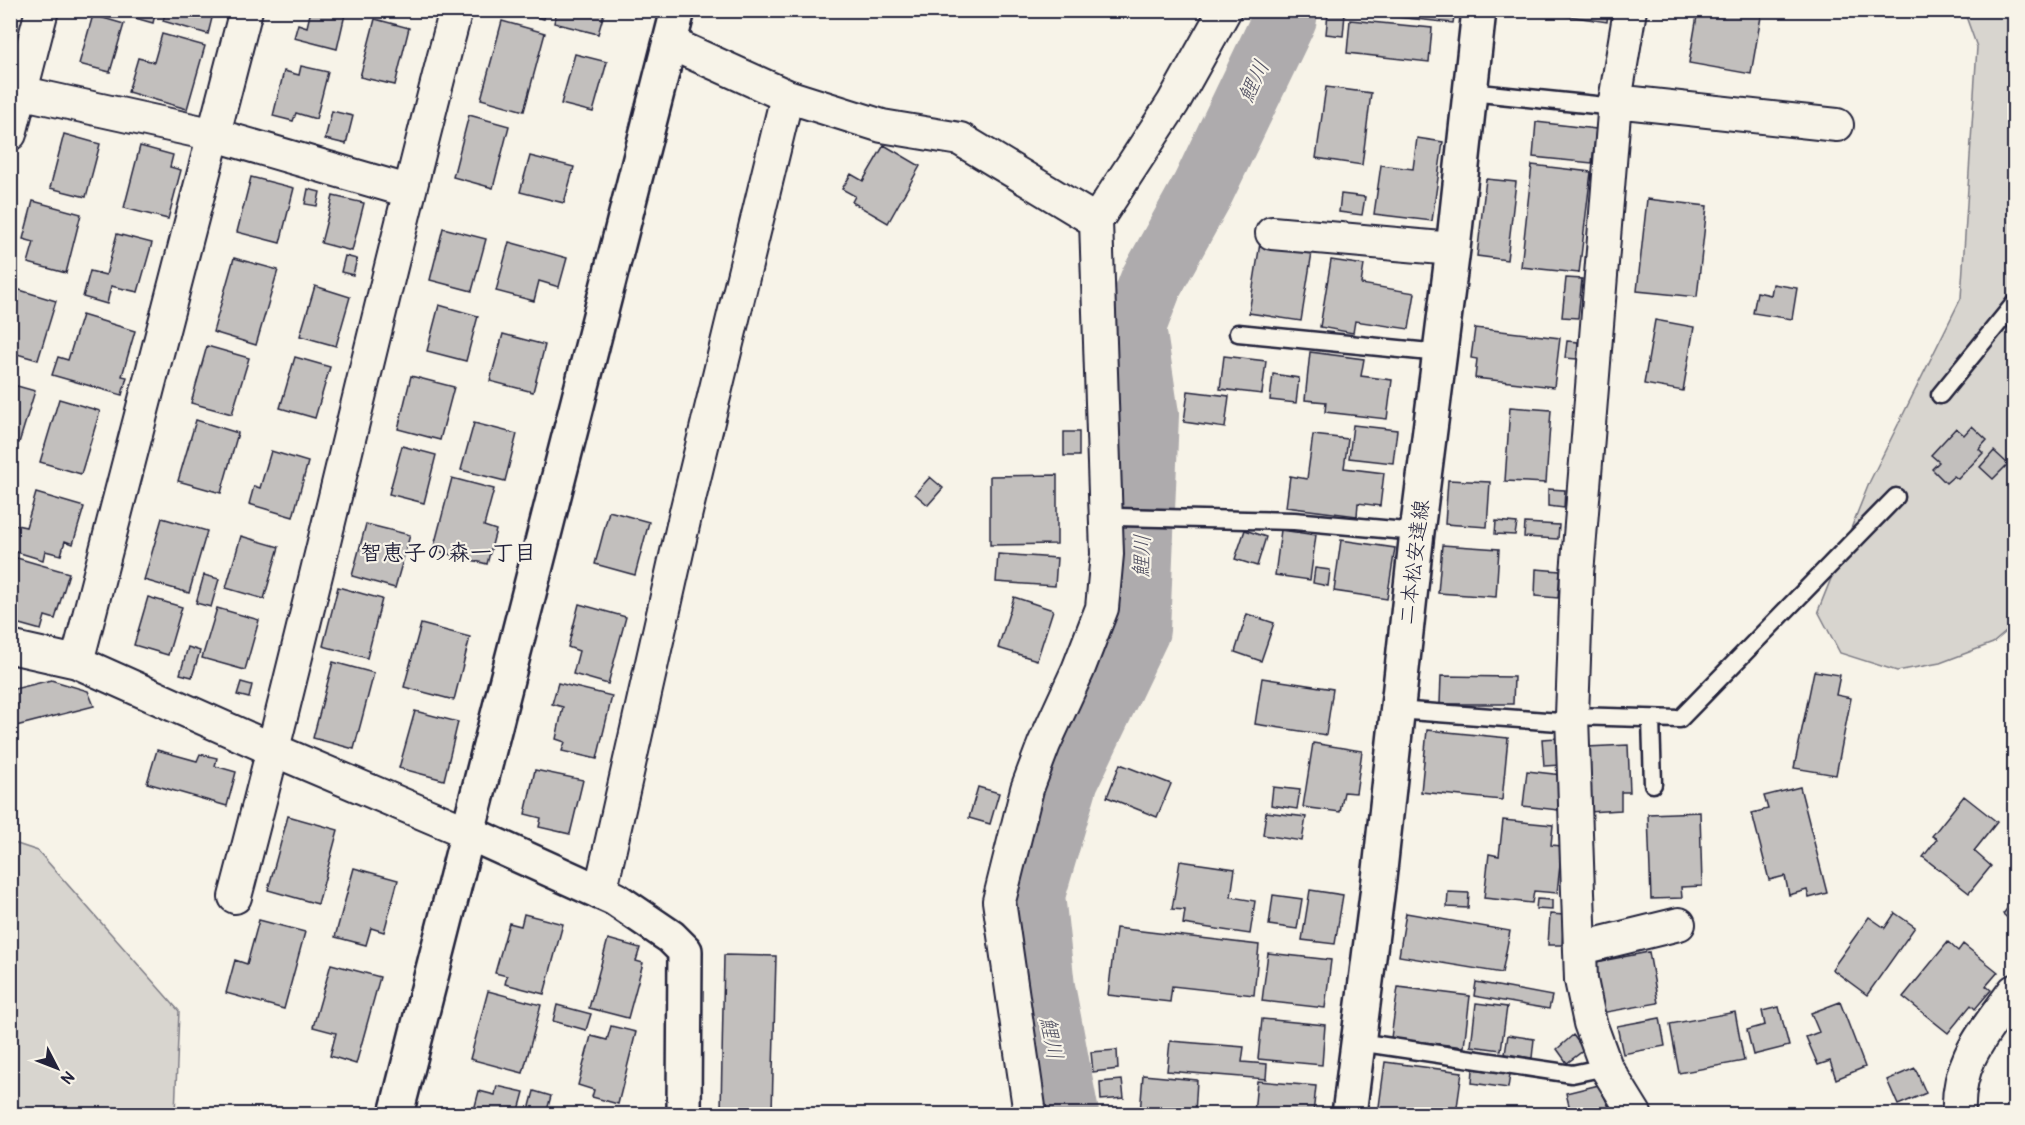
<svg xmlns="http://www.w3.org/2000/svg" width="2025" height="1125" viewBox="0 0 2025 1125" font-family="Pangolin,'Klee One',sans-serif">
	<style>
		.green { fill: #d8d5cf; stroke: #7d7c85; stroke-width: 1.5 }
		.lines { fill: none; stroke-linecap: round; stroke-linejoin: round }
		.river { stroke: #aeabad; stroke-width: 64 }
		.building { fill: #c2bfbd; stroke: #22223b; stroke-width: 1.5 }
		.service-casing { stroke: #22223b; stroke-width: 21 }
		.minor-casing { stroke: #22223b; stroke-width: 36 }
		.tertiary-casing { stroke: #22223b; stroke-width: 38 }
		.secondary-casing { stroke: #22223b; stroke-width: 38 }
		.service { stroke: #f7f3e8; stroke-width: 16 }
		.minor { stroke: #f7f3e8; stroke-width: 32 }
		.tertiary { stroke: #f7f3e8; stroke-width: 33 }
		.secondary { stroke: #f7f3e8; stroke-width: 33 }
		.labels { text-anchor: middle; stroke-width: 4.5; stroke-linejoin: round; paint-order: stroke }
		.street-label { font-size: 21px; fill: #22223b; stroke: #f7f3e8 }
		.water-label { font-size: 22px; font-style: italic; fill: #535263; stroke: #f7f3e8 }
		.neighbourhood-label { font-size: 22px; font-weight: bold; fill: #22223b; stroke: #f7f3e8 }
	</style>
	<rect width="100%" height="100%" fill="#f7f3e8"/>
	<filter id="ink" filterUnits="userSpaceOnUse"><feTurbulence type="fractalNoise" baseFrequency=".0167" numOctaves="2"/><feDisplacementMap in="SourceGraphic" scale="12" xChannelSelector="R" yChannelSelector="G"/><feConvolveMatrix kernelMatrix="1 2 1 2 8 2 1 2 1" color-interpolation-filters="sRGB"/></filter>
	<g filter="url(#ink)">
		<!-- green -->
		<path class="green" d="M1964 11H2014V625L1993 643 1940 663 1897 671 1840 653 1818 611 1870 481 1961 298 1977 47Z
			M11 842 38 851 179 1011 175 1114H11Z"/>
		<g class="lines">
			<!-- river -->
			<path class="river" d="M1067 1114 1043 987 1033 895 1067 779 1138 630 1147 415 1134 327 1151 283 1203 189 1285 18 1286 10"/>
		</g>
		<!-- building -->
		<path class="building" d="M137 10H156L153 23 135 18Z
			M166 10H214L208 34 163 21Z
			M311 10H346L337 49 294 38 298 24 307 27Z
			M511 10H546L544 19Z
			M557 10H605L598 34 554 23Z
			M1369 10H1455L1453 23 1368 14Z
			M1562 10H1608L1607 22 1561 15Z
			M1698 10 1762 11 1751 74 1689 63Z
			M1328 13 1345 14 1343 36 1326 34Z
			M93 15 124 24 110 72 79 64Z
			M375 19 409 28 395 85 360 77Z
			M1350 20 1432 28 1429 62 1347 53Z
			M502 21 545 33 524 111 481 99Z
			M162 34 205 46 187 109 128 92 138 58 154 62Z
			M575 54 607 62 593 112 561 104Z
			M301 66 328 72 316 119 296 113 293 121 273 116 284 71 299 75Z
			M1326 87 1371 93 1362 165 1316 158Z
			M332 111 353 116 346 144 325 139Z
			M469 115 509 126 493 188 453 177Z
			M1536 122 1596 129 1592 163 1533 157Z
			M64 134 100 144 86 197 50 188Z
			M1417 138 1443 142 1432 221 1374 214 1381 165 1413 169Z
			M884 145 920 166 888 223 852 202 855 196 842 189 851 174 863 181Z
			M140 146 173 155 170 167 181 170 168 219 124 208Z
			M530 156 574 167 564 203 520 192Z
			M1532 165 1591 172 1579 273 1521 267Z
			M251 177 294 188 280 243 237 232Z
			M1486 179 1516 182 1507 260 1477 256Z
			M308 189 320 192 317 206 305 204Z
			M1341 194 1365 197 1362 215 1339 212Z
			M333 196 364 203 352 251 321 243Z
			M1647 199 1707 206 1697 297 1637 291Z
			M33 201 81 214 66 273 28 263 34 242 23 239Z
			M443 228 486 239 472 291 430 280Z
			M117 234 152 243 138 292 111 286 107 304 83 297 90 271 106 275Z
			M509 242 567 258 559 287 539 281 534 301 496 291Z
			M1260 243 1312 252 1301 321 1249 313Z
			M345 256 357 259 353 275 341 272Z
			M234 258 278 270 256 345 213 332Z
			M1331 260 1364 265 1361 284 1415 293 1409 329 1355 321 1353 333 1320 327Z
			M1566 278 1582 279 1578 318 1562 317Z
			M1773 284 1797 288 1792 319 1753 313 1757 292 1771 295Z
			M315 286 350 297 336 346 300 336Z
			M13 288 56 301 38 360 10 352V295Z
			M439 305 478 316 466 361 427 351Z
			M82 315 135 331 122 376 127 377 122 395 52 375 58 357 68 360Z
			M1655 320 1694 327 1683 391 1644 384Z
			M1475 328 1560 338 1554 387 1475 378 1477 359 1471 358Z
			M503 334 545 345 533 392 490 381Z
			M1567 341 1578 342 1577 359 1565 358Z
			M207 346 249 358 232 414 191 403Z
			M1310 352 1364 359 1361 376 1392 380 1387 419 1325 412 1326 402 1305 400Z
			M1224 356 1266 361 1262 394 1220 389Z
			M295 357 330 367 315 418 280 408Z
			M1273 374 1299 378 1296 403 1270 400Z
			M411 376 454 387 440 440 398 429Z
			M10 384 35 391 19 443 10 440Z
			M1188 391 1229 396 1225 428 1184 422Z
			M59 399 100 411 81 474 40 462Z
			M1510 407 1551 410 1546 483 1505 481Z
			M196 420 238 433 221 493 178 481Z
			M474 423 517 434 505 481 461 470Z
			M1353 425 1397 430 1393 463 1349 458Z
			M1972 426 1987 440 1979 449 1983 453 1958 479 1954 476 1946 483 1932 469 1939 462 1931 455 1956 428 1964 435Z
			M1064 432H1079V456H1064Z
			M1313 435 1348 439 1344 468 1384 473 1380 506 1358 503 1357 516 1286 507 1290 476 1307 479Z
			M402 446 436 455 424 503 389 494Z
			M271 451 308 462 293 517 249 504 254 486 260 488Z
			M1994 451 2008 464 1993 479 1980 467Z
			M1057 475V544L990 545V476Z
			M930 477 943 488 928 505 915 494Z
			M452 478 494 489 484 526 496 530 487 564 433 550Z
			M1448 480 1490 482 1487 527 1445 524Z
			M1548 489 1565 490 1564 508 1548 506Z
			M36 493 84 507 73 544 65 541 61 555 45 551 43 560 10 550 12 524 26 527Z
			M609 511 649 522 635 575 595 564Z
			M162 518 207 531 189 593 144 580Z
			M1496 521 1517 523 1515 535 1495 534Z
			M1525 523 1559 525 1558 539 1524 537Z
			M366 524 410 535 395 588 352 576Z
			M1245 530 1266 537 1257 566 1235 559Z
			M1281 530 1316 535 1310 580 1275 575Z
			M241 536 279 547 264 599 226 588Z
			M1341 540 1395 548 1387 599 1334 591Z
			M1442 545 1499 549 1496 597 1438 593Z
			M998 554 1057 558 1055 586 996 582Z
			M10 556 69 573 55 619 45 616 41 630 12 622 16 608 10 606V589L13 580H10Z
			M1315 568 1330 570 1328 586 1313 583Z
			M1536 569 1560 571 1558 598 1535 596Z
			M204 575 219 579 211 607 196 603Z
			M338 587 382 599 367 658 323 646Z
			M148 597 182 607 168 655 134 645Z
			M1014 597 1053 610 1037 660 998 648Z
			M579 604 626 617 608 684 573 674 579 651 568 647Z
			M217 608 259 620 245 670 202 658Z
			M1247 614 1274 623 1261 661 1235 652Z
			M421 624 470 637 454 700 404 687Z
			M188 647 200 651 192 677 180 674Z
			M333 662 374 673 354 749 313 738Z
			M1814 671 1840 675 1836 695 1851 698 1836 775 1794 768Z
			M1441 676 1514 677 1513 704H1440Z
			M1262 678 1333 689 1326 735 1255 724Z
			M51 680 88 691 94 706 16 726 10 703V690Z
			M241 682 252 685 249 698 237 695Z
			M558 683 612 696 597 759 562 751 565 742 556 739 563 707 552 704Z
			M415 711 458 722 444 780 399 768Z
			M1427 730 1508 738 1502 800 1421 792Z
			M1558 738 1561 765 1544 766 1542 739Z
			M1313 743 1362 751 1356 793 1344 792 1340 812 1303 807Z
			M1628 745 1630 792H1621V810L1588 812 1587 747Z
			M157 750 197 761 200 754 217 758 215 766 236 772 227 806 147 783Z
			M1120 764 1171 784 1157 817 1107 797Z
			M535 770 583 780 570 834 539 827 541 818 525 814Z
			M1527 771 1562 775 1558 810 1523 806Z
			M978 787 999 793 990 824 969 818Z
			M1273 787 1300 790 1297 809 1271 805Z
			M1800 787 1827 893 1809 898 1807 890 1789 895 1785 876 1769 880 1752 813 1768 809 1764 796Z
			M1964 796 1997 822 1974 851 1991 866 1969 893 1923 857 1937 839 1932 836Z
			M1266 812 1306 817 1302 841 1263 835Z
			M1700 812 1702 886 1681 887 1682 898 1651 899 1648 814Z
			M288 816 338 830 318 904 268 890Z
			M1503 820 1553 825 1551 845 1562 846 1557 893 1534 891 1532 903 1484 898 1489 854 1499 856Z
			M1180 861 1235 869 1231 897 1255 901 1250 934 1183 924 1185 910 1172 909Z
			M354 868 398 880 384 932 371 928 366 945 335 937Z
			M1310 890 1343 895 1335 944 1302 940Z
			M1448 892 1469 893 1468 908 1447 907Z
			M1273 895 1302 899 1297 929 1269 925Z
			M1537 899 1552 900V910L1536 909Z
			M2014 900V924L2003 914Z
			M1406 913 1510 931 1502 973 1399 956Z
			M1895 913 1915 927 1867 995 1832 969 1869 917 1885 928Z
			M524 914 563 924 544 994 505 984 507 976 495 973 509 923 521 926Z
			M1550 914 1564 915 1562 945H1548Z
			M259 920 305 932 284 1009 226 993 235 960 247 964Z
			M1116 928 1259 945 1254 995 1172 986 1170 1002 1108 995Z
			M608 939 640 948 636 961 643 963 628 1018 589 1008Z
			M1948 942 1958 951 1963 944 1998 972 1986 986 1991 990 1975 1009 1971 1005 1948 1033 1903 997Z
			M1649 952 1658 1003 1601 1013 1591 963Z
			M1268 953 1331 960 1325 1008 1262 1001Z
			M724 955 776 956 772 1111 721 1110Z
			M331 964 380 977 356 1064 330 1056 336 1033 313 1027Z
			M1476 982 1552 996 1549 1009 1474 996Z
			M1398 987 1470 996 1464 1047 1391 1038Z
			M488 991 541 1005 523 1073 470 1059Z
			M1840 1002 1865 1067 1836 1079 1830 1061 1818 1065 1806 1037 1819 1032 1811 1013Z
			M1476 1003 1507 1007 1501 1050 1471 1046Z
			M557 1005 591 1014 586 1030 553 1021Z
			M1779 1007 1789 1046 1753 1055 1747 1030 1765 1025 1762 1011Z
			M1735 1012 1744 1061 1679 1073 1670 1024Z
			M1660 1018 1665 1046 1623 1054 1617 1026Z
			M1262 1019 1325 1025 1322 1065 1258 1059Z
			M611 1026 636 1032 618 1104 592 1097 594 1090 578 1085 591 1036 607 1040Z
			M1508 1035 1534 1039 1532 1058 1505 1054Z
			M1573 1035 1584 1050 1567 1063 1557 1049Z
			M1170 1041 1244 1047 1242 1062 1267 1064 1266 1079 1167 1071Z
			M1117 1050 1118 1069 1093 1072 1091 1052Z
			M1385 1062 1462 1072 1456 1114H1378Z
			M1915 1068 1926 1093 1898 1105 1887 1080Z
			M1473 1069 1510 1074 1508 1088 1472 1083Z
			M1143 1075 1197 1080 1195 1114H1140Z
			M1122 1080 1124 1098 1101 1100 1100 1082Z
			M1257 1081 1316 1086 1313 1114H1254Z
			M1599 1085 1612 1114H1571L1566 1093Z
			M497 1086 524 1092 518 1114H473L479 1091 495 1095Z
			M534 1091 551 1096 546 1114H528Z"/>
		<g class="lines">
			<defs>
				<path id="service" d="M1470 92 1615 107
					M1238 333 1440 353
					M1940 395 2014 304
					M1117 517 1294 521 1417 532
					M1396 710 1573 723
					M1572 716 1680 719 1896 497
					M1651 719 1653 784
					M1358 1042 1572 1074 1606 1067"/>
				<path id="minor" d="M1630 10 1615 101 1577 574 1572 716 1581 980 1590 1023 1606 1067 1635 1114
					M670 43 787 96 882 126 960 139 1096 221 1107 554 1102 608 1078 670 1044 744 1027 789 999 901 1030 1114
					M10 90 215 135 408 191
					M1615 101 1837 125
					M10 134 42 10
					M1096 221 1173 103 1225 10
					M1272 233 1453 249
					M10 647 77 662 274 750 467 832
					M77 662 246 10
					M600 893 686 512 787 96
					M235 897C313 602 378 305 456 10
					M1581 948 1679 924
					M1959 1114C1956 1061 1985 1032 2014 991"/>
				<path id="tertiary" d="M467 832 615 899 671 937 685 951 684 1114
					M396 1114 678 10"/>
				<path id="secondary" d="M1349 1114 1379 879 1417 532 1453 249 1479 10"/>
			</defs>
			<!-- service casing -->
			<use href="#service" class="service-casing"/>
			<!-- minor casing -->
			<use href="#minor" class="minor-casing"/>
			<!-- tertiary casing -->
			<use href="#tertiary" class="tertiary-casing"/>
			<!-- secondary casing -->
			<use href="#secondary" class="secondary-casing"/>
			<!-- service -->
			<use href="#service" class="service"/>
			<!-- minor -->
			<use href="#minor" class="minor"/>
			<!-- tertiary -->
			<use href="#tertiary" class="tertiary"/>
			<!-- secondary -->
			<use href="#secondary" class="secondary"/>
		</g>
	</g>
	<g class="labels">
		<!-- street labels -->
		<g class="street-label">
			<text transform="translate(1414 562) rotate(-83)" y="7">二本松安達線</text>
		</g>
		<!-- water labels -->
		<g class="water-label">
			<text transform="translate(1253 81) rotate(-65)" y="8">鯉川</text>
			<text transform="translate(1141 556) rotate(-88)" y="8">鯉川</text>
			<text transform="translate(1052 1038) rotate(79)" y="8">鯉川</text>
		</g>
		<!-- neighbourhood labels -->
		<g class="neighbourhood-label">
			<text x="448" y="560">智恵子の森一丁目</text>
		</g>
	</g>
	<!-- margin -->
	<rect width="2025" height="1125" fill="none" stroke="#f7f3e8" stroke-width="36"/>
	<rect x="18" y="18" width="1989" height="1089" fill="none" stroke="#22223b" stroke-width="2" filter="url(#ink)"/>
	<!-- north arrow -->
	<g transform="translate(57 1068) rotate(132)" stroke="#f7f3e8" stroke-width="4.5" paint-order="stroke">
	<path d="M0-4.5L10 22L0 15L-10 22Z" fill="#22223b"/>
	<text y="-9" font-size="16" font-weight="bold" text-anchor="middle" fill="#22223b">N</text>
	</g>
</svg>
